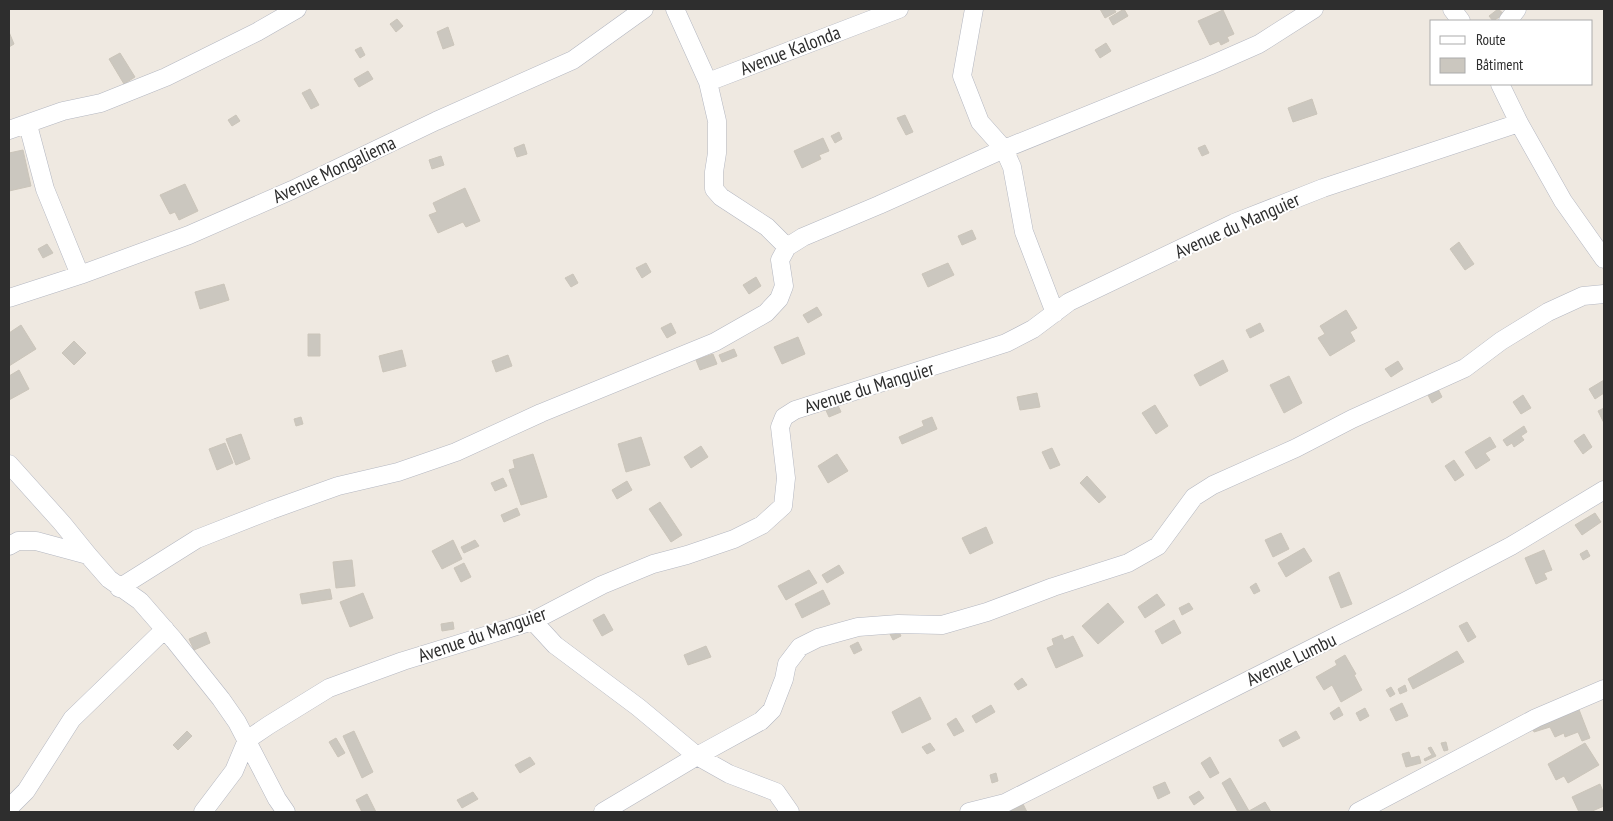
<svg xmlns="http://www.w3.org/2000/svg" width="1613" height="821" viewBox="0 0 1613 821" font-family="'PT Sans Narrow',sans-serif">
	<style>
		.building { fill: #cbc7bf; stroke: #cbc5ba }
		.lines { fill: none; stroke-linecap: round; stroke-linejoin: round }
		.minor-casing { stroke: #b4b7c1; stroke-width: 19 }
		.minor { stroke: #fff; stroke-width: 18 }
		.labels { text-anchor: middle; stroke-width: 4; stroke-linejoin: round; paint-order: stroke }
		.street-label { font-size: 19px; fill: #2e2e2e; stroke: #fff }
	</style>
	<rect width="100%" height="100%" fill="#efe9e1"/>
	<!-- building -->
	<path class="building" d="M1100 9H1114L1116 12 1105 18Z
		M1124 9 1128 16 1113 25 1109 18Z
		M1498 9 1504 14 1493 21 1489 16Z
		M1223 10 1234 34 1227 37 1229 41 1221 45 1219 41 1210 45 1198 21Z
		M397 19 403 26 396 32 390 24Z
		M448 27 454 45 443 49 437 32Z
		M9 32 14 44 9 47Z
		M1106 43 1111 51 1100 58 1095 50Z
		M361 47 365 55 360 58 355 50Z
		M120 53 135 77 124 84 109 59Z
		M368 71 373 79 359 87 354 79Z
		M310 89 319 105 311 109 302 93Z
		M1312 99 1317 114 1293 122 1288 108Z
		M236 115 240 121 232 126 228 120Z
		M905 115 913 132 906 135 897 118Z
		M839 132 842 139 835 143 831 136Z
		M823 138 829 151 819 155 821 159 802 168 794 151Z
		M524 144 527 154 517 157 514 148Z
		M1205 145 1209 153 1202 156 1198 148Z
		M23 150 31 186 9 191V153Z
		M441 156 444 165 432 169 429 160Z
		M185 184 198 211 179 220 175 212 170 214 160 195Z
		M465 188 480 221 466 227 463 222 438 233 429 215 437 212 433 203Z
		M972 230 976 239 962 245 958 236Z
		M1459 242 1474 264 1465 270 1450 249Z
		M47 244 53 253 43 258 38 249Z
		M646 263 651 272 642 278 636 268Z
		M948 263 954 275 928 287 922 274Z
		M573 274 578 283 571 287 565 278Z
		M756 277 761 286 749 294 743 285Z
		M224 284 229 300 200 309 195 292Z
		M817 307 822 315 808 323 803 315Z
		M1346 310 1357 328 1350 332 1355 341 1330 356 1318 338 1325 334 1320 326Z
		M671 323 676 333 667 338 661 328Z
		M1260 323 1264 331 1250 338 1246 330Z
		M21 325 36 349 9 366V333Z
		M308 334H320V356H308Z
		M798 337 805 354 782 364 774 347Z
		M74 341 86 353 74 365 62 353Z
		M734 349 737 356 722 362 719 355Z
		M402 350 406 366 383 372 379 356Z
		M713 354 717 364 700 370 696 360Z
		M508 355 512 366 496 372 492 361Z
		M1223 360 1228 371 1200 386 1194 375Z
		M1398 361 1403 369 1391 377 1385 369Z
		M19 370 29 389 9 400V376Z
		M1289 376 1302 403 1284 413 1270 385Z
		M1604 380V393L1595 399 1589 389Z
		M1438 389 1442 397 1432 403 1428 395Z
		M1037 393 1040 407 1020 410 1017 397Z
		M1523 395 1531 408 1521 414 1513 402Z
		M836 401 841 412 829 417 824 406Z
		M1155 405 1168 426 1156 434 1142 413Z
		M1604 408V423L1598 411Z
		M301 417 303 424 296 426 294 419Z
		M932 417 937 429 902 444 899 437 924 426 922 421Z
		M1524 426 1527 432 1521 436 1524 440 1514 447 1512 443 1507 446 1503 440Z
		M241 434 250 459 236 465 226 439Z
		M1584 434 1592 447 1583 454 1574 441Z
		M641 437 650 465 626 472 618 444Z
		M1490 437 1496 447 1485 453 1490 460 1476 469 1465 452Z
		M225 443 233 463 217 470 209 449Z
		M701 446 708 457 691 468 684 457Z
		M1052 448 1060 465 1050 469 1042 452Z
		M533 454 547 497 521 505 509 470 515 468 513 460Z
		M837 454 848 471 828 483 818 466Z
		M1454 460 1464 475 1455 481 1445 466Z
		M1087 476 1106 497 1099 503 1080 483Z
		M503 478 507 486 495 491 491 483Z
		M627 481 632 490 617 499 612 490Z
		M660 502 682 535 671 542 649 509Z
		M517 508 520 515 504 522 501 515Z
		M1595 513 1601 522 1582 535 1575 525Z
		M986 527 993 543 970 554 962 538Z
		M1281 533 1289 549 1273 557 1265 540Z
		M453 540 462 559 442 569 432 551Z
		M475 540 479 546 464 553 461 547Z
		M1304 548 1312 561 1286 577 1278 563Z
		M1544 550 1552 570 1544 573 1547 579 1536 584 1525 558Z
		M1587 550 1590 556 1583 560 1580 554Z
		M352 560 355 586 336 588 333 562Z
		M464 563 471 577 461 582 454 568Z
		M839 565 844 573 827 583 822 575Z
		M809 570 817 583 786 600 778 586Z
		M1339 572 1352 604 1341 608 1329 577Z
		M1256 583 1260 591 1254 594 1250 587Z
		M330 589 332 599 302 604 300 594Z
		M823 590 830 604 802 618 795 604Z
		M363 593 373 618 350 627 340 602Z
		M1157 594 1165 605 1145 618 1138 607Z
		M1108 603 1124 622 1098 644 1082 626Z
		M1189 603 1193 609 1182 615 1179 608Z
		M604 614 613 630 602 636 593 620Z
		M1174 620 1181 633 1162 644 1155 631Z
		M453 622 454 629 442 631 441 624Z
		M1467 622 1476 637 1468 642 1459 626Z
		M897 628 901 636 893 640 889 632Z
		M206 632 210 643 194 650 189 639Z
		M1062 635 1064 640 1073 636 1083 656 1056 668 1047 648 1054 645 1052 639Z
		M858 642 862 650 854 654 850 646Z
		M706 646 711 657 688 665 684 655Z
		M1457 651 1464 662 1413 689 1408 679Z
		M1345 655 1356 674 1354 675 1362 690 1341 702 1332 685 1324 690 1316 677 1337 665 1335 661Z
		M1022 678 1027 685 1018 690 1014 684Z
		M1405 685 1407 691 1400 694 1398 689Z
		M1391 687 1395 694 1390 697 1386 690Z
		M920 697 931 719 902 733 892 712Z
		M1402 703 1408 716 1396 721 1390 709Z
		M991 705 995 712 976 723 972 716Z
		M1339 707 1343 715 1334 720 1330 713Z
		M1578 707 1590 738 1582 741 1578 732 1565 737 1564 733 1555 737 1550 727 1534 732 1532 726Z
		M1365 708 1369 716 1360 721 1356 713Z
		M956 718 964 731 954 736 947 724Z
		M187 731 192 736 178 750 173 745Z
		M354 731 373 772 362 778 343 736Z
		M1296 731 1300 738 1283 747 1279 740Z
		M336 738 345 753 338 757 329 742Z
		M1446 742 1448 750 1444 751 1441 743Z
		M930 743 935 750 927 754 922 747Z
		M1585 743 1599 765 1568 783 1564 776 1556 780 1548 764Z
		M1431 747 1436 756 1425 761 1424 759 1432 755 1428 748Z
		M1409 752 1411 758 1419 756 1421 763 1406 767 1402 754Z
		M530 757 535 764 520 773 515 765Z
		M1210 757 1219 773 1210 778 1201 763Z
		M996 773 998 781 992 783 990 775Z
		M1230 778 1249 811 1265 802 1271 812H1238L1222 783Z
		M1165 782 1170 793 1158 799 1153 787Z
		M1600 784 1604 794V806L1590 812H1579L1572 797Z
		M1199 791 1204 798 1194 805 1189 797Z
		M473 792 478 799 462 808 457 800Z
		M367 794 376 812H362L356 800Z
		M1023 804 1027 812H1008Z"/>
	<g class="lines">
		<defs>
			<path id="minor" d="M675 9 708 82 717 121V153L714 172V189L721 197 767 227 787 247
				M974 9 962 76 980 122 1004 149 1012 167 1024 232 1055 313
				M1452 9 1461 21
				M1508 21 1517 9
				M708 82 899 9
				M1500 84 1519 123 1563 201 1604 259
				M28 125 45 189 80 275
				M9 130 63 111 101 103 166 77 257 32 297 9
				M9 298 80 275 189 235 292 190 436 121 573 60 644 9
				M9 464 62 523 88 555
				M9 546 18 541H36L88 555 109 579 140 601 174 640 221 699 237 722 277 799 286 812
				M119 588 197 539 271 510 338 486 398 472 456 452 541 413 715 342 766 313 779 299 784 286 780 260 787 247 803 237 879 205 1004 149 1209 66 1259 44 1314 9
				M533 621 555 645 638 707 697 756 729 774 776 792 790 812
				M9 808 26 791 72 719 165 629
				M203 812 234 771 247 740 269 725 329 688 403 661 533 621 602 585 653 564 687 555 734 539 762 525 783 506 786 478 780 427 784 417 795 410 1006 343 1033 329 1069 302 1234 223 1323 188 1519 123
				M603 812 697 756 761 721 772 710 784 679 787 664 800 647 818 638 858 627 898 624 942 625 987 612 1053 587 1128 563 1158 546 1194 497 1213 485 1296 448 1352 419 1465 368 1501 341 1548 312 1583 296 1604 294
				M969 812 1005 803 1404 602 1511 546 1604 490
				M1358 812 1536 718 1604 689"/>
		</defs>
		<!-- minor casing -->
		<use href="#minor" class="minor-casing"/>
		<!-- minor -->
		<use href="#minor" class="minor"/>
	</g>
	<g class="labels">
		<!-- street labels -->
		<g class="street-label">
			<text transform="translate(790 50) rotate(-21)" y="7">Avenue Kalonda</text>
			<text transform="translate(334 169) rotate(-25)" y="7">Avenue Mongaliema</text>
			<text transform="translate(1237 225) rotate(-24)" y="7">Avenue du Manguier</text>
			<text transform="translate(869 387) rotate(-17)" y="7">Avenue du Manguier</text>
			<text transform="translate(482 634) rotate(-19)" y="7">Avenue du Manguier</text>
			<text transform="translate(1291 659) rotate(-26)" y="7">Avenue Lumbu</text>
		</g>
	</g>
	<!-- border -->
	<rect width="1613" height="821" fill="none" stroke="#2e2e2e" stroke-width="20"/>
	<!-- legend -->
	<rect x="1430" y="20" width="162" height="65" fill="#ffffff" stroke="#ababab"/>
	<rect x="1440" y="36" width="25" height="8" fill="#ffffff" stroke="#ababab"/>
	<text x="1476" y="45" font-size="15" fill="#2e2e2e">Route</text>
	<rect x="1440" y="58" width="25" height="15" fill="#cbc7bf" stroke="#ababab"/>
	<text x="1476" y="70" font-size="15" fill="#2e2e2e">Bâtiment</text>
</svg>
